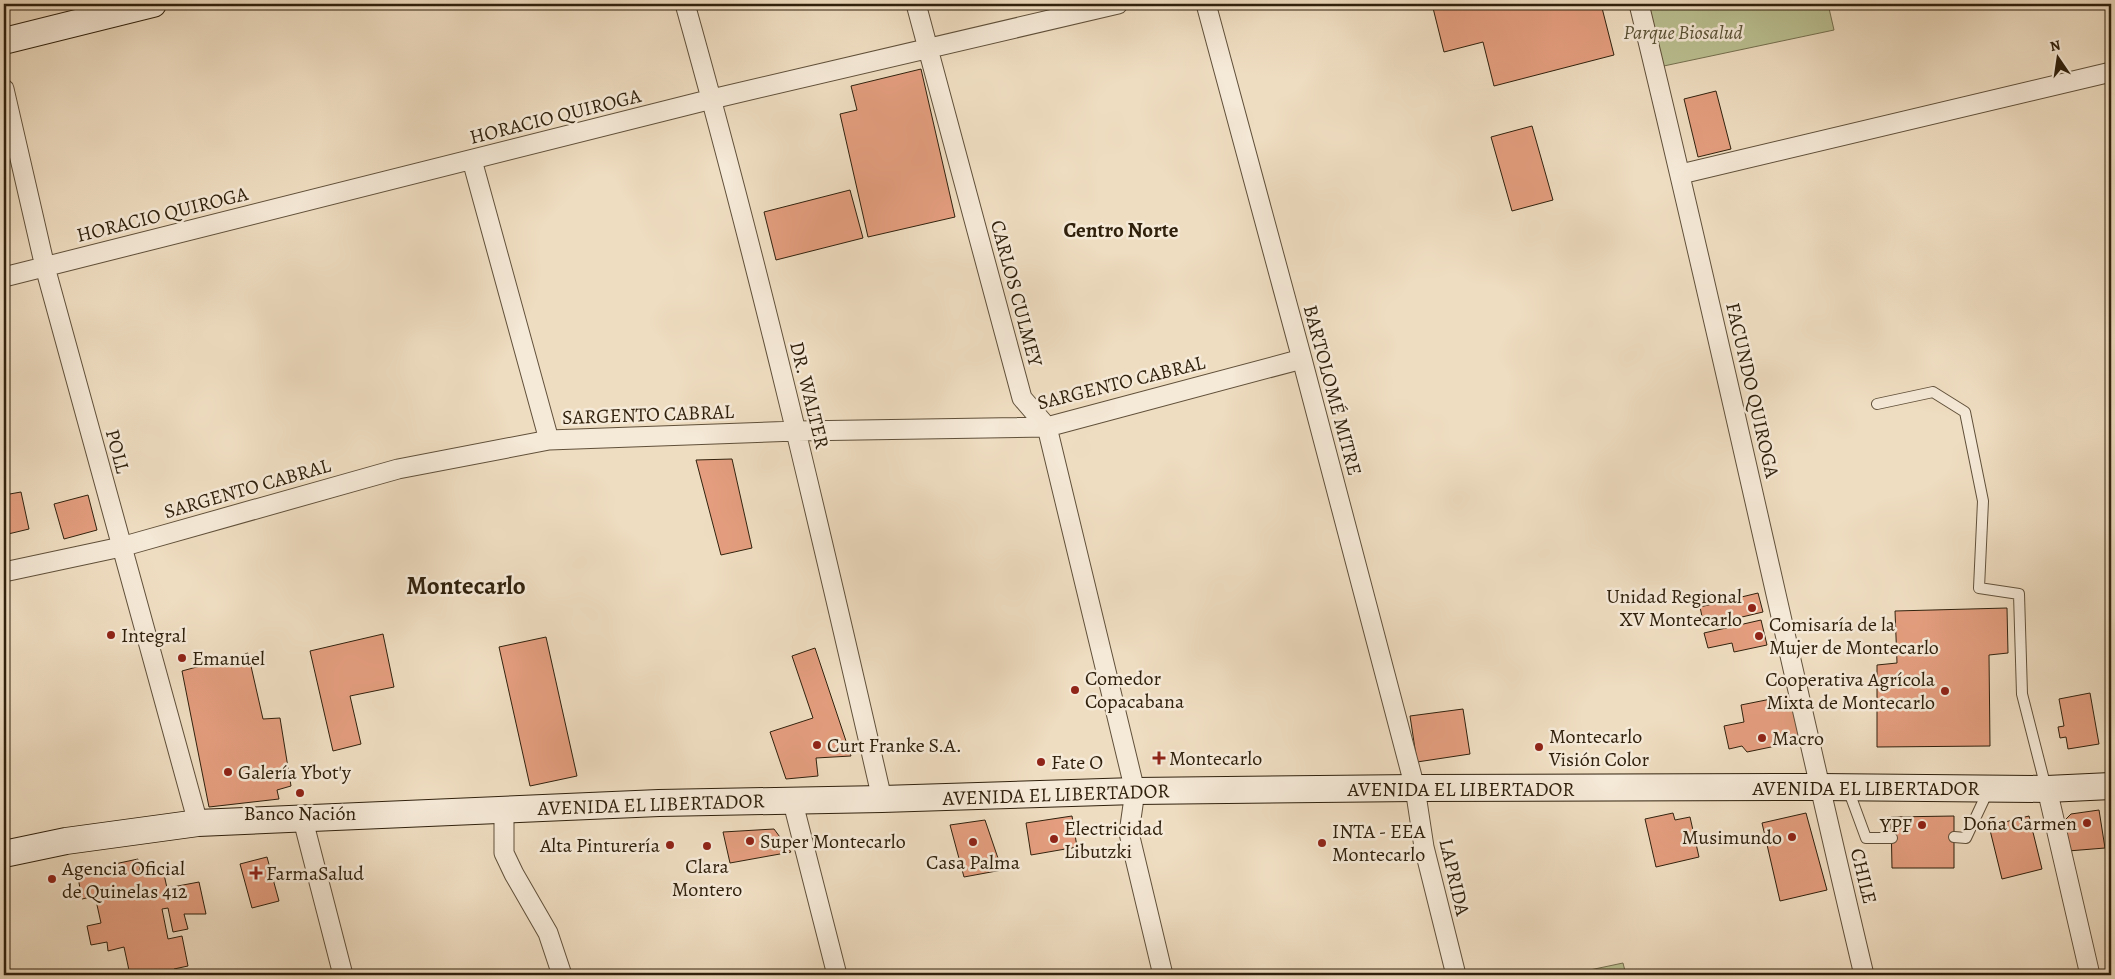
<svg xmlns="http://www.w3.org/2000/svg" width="2115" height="979" viewBox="0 0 2115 979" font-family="Alegreya,serif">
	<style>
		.green { fill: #bac092; stroke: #757050 }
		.building { fill: #e49e7f; stroke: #30210d }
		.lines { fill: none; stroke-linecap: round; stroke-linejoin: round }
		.service-casing { stroke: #60503a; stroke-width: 12 }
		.minor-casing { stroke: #60503a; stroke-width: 21 }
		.secondary-casing { stroke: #30210d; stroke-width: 28 }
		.service { stroke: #f5e9d7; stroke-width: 10 }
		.minor { stroke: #f5e9d7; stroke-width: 19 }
		.secondary { stroke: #f5e9d7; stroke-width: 26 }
		.poi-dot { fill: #8f2418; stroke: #f5e9d7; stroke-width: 2 }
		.labels { text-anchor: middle; stroke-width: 5; stroke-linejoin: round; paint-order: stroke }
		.park-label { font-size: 20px; font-style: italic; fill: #595135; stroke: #f5e9d7 }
		.street-label { font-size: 20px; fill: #30210d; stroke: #f5e9d7 }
		.poi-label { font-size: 20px; fill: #30210d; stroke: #f5e9d7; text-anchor: start }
		.neighbourhood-label { font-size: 21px; font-weight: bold; fill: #30210d; stroke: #f5e9d7 }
		.district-label { font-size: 25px; font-weight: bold; fill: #30210d; stroke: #f5e9d7 }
	</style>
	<rect width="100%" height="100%" fill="#efddc1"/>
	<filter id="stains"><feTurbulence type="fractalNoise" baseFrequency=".004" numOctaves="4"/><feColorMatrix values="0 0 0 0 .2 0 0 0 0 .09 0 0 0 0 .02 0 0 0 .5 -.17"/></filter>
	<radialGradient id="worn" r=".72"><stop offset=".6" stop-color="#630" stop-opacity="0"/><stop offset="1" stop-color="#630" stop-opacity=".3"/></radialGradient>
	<!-- green -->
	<path class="green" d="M1645 4H1828L1834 30 1659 67Z
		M1623 963 1626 975H1566Z"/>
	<!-- building -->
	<path class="building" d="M1432 4H1601L1614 55 1494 86 1483 42 1444 52Z
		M921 69 955 217 868 237 840 114 857 110 851 86Z
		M1716 91 1731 149 1698 157 1684 99Z
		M1532 126 1553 200 1512 211 1491 137Z
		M850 190 863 238 776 260 764 212Z
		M732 459 752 548 721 555 696 460Z
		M21 492 29 529 4 535V495Z
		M88 495 97 530 64 539 54 504Z
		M1758 593 1763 612 1704 626 1700 607Z
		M2007 608 2008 653 1989 655 1990 746 1877 747V665L1897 663 1895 611Z
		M1761 620 1767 645 1734 652 1732 643 1708 648 1704 633Z
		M383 634 394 687 350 696 361 744 333 751 310 651Z
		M546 637 577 776 530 786 499 647Z
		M815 648 851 756 816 758 818 776 786 779 770 732 813 718 792 656Z
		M248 653 263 719 280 718 291 786 277 790 279 799 209 807 182 671Z
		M2090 693 2099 744 2068 749 2066 737 2060 738 2058 727 2064 726 2059 699Z
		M1791 695 1800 741 1747 752 1742 746 1729 749 1724 726 1744 722 1741 705Z
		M1463 709 1470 754 1417 762 1410 716Z
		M2099 810 2105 848 2068 851 2064 821 2071 814Z
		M1673 813 1675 820 1690 817 1699 857 1656 867 1645 819Z
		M1806 813 1827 890 1780 901 1762 823Z
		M1072 816 1077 847 1031 855 1026 823Z
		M1954 816V868H1892L1891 817Z
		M2029 816 2042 869 2002 879 1989 826Z
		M985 820 1002 870 964 877 950 825Z
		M774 829 791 852 730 863 723 832Z
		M267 857 279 901 252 908 240 864Z
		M138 859 140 870 162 865 167 888 199 882 206 914H184L188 929 173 932 168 908 162 909 168 939 182 936 188 966 174 969 175 975H130L124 947 108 951 107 942 91 945 87 926 101 923 95 896 82 899 77 872Z"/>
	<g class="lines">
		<defs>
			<path id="service" d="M1877 404 1933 392 1965 412 1983 501 1979 588 2019 594 2022 694 2046 788
				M1848 789 1866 838H1892
				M1954 837 1966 838 1988 791"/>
			<path id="minor" d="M685 4C759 267 821 533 882 799
				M916 4 1022 398 1047 427 1135 791 1129 833 1163 975
				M1206 4 1302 359 1415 788 1424 847 1456 975
				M1639 4C1718 327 1787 652 1864 975
				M4 89 45 267 198 823
				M472 160 549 440
				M1681 174 2111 72
				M4 277 712 99 1118 4
				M4 572 121 547 398 469 549 440 797 431 1047 427 1302 359
				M2047 789 2090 975
				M792 799 837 975
				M504 810V853L514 874 548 933 562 975
				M303 820 343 975"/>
			<path id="secondary" d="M4 41 153 4
				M4 854 66 841 198 823 659 803 882 799 1135 791 1415 788 1819 787 2047 789 2111 786"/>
		</defs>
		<!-- service casing -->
		<use href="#service" class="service-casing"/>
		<!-- minor casing -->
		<use href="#minor" class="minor-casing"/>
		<!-- secondary casing -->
		<use href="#secondary" class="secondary-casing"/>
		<!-- service -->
		<use href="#service" class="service"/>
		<!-- minor -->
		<use href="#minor" class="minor"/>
		<!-- secondary -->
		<use href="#secondary" class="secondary"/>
	</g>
	<!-- markers -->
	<g class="poi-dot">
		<circle cx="1752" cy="608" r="5"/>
		<circle cx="111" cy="635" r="5"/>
		<circle cx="1759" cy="636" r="5"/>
		<circle cx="182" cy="658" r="5"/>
		<circle cx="1075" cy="690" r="5"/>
		<circle cx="1945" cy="691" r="5"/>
		<circle cx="1762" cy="738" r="5"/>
		<circle cx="817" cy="745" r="5"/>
		<circle cx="1539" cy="747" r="5"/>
		<path d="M1156.5 750.5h5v5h5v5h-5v5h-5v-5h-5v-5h5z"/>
		<circle cx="1041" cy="762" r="5"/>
		<circle cx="228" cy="772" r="5"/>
		<circle cx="300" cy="793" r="5"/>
		<circle cx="2087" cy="823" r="5"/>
		<circle cx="1922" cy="825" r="5"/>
		<circle cx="1792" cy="837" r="5"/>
		<circle cx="1054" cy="839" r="5"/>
		<circle cx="750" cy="841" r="5"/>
		<circle cx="973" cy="842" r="5"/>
		<circle cx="1322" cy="843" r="5"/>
		<circle cx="670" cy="845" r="5"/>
		<circle cx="707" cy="846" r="5"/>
		<path d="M253.5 865.5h5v5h5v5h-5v5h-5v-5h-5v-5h5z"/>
		<circle cx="52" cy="879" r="5"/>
	</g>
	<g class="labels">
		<!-- park labels -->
		<g class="park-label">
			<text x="1683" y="39">Parque Biosalud</text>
		</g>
		<!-- street labels -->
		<g class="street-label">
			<text transform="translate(555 116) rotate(-14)" y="7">HORACIO QUIROGA</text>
			<text transform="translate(162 214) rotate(-14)" y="7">HORACIO QUIROGA</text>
			<text transform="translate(1017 293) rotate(75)" y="7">CARLOS CULMEY</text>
			<text transform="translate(1121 382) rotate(-14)" y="7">SARGENTO CABRAL</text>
			<text transform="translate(1333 390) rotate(75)" y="7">BARTOLOMÉ MITRE</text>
			<text transform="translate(1753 390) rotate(77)" y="7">FACUNDO QUIROGA</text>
			<text transform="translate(810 395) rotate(76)" y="7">DR. WALTER</text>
			<text transform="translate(648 414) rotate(-2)" y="7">SARGENTO CABRAL</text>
			<text transform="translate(118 451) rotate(75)" y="7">POLL</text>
			<text transform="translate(247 488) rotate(-16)" y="7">SARGENTO CABRAL</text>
			<text x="1866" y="795">AVENIDA EL LIBERTADOR</text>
			<text x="1461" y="796">AVENIDA EL LIBERTADOR</text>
			<text transform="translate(1056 794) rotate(-2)" y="7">AVENIDA EL LIBERTADOR</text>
			<text transform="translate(651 804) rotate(-2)" y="7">AVENIDA EL LIBERTADOR</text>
			<text transform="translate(1864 876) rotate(76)" y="7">CHILE</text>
			<text transform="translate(1455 877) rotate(77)" y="7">LAPRIDA</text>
		</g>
		<!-- poi labels -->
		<g class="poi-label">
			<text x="1742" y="603" text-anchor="end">Unidad Regional<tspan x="1742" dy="23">XV Montecarlo</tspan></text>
			<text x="1769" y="631">Comisaría de la<tspan x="1769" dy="23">Mujer de Montecarlo</tspan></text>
			<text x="121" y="642">Integral</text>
			<text x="192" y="665">Emanuel</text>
			<text x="1085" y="685">Comedor<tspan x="1085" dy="23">Copacabana</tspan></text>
			<text x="1935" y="686" text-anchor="end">Cooperativa Agrícola<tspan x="1935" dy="23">Mixta de Montecarlo</tspan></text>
			<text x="1549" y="743">Montecarlo<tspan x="1549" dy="23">Visión Color</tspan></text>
			<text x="1772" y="745">Macro</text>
			<text x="827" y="752">Curt Franke S.A.</text>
			<text x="1169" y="765">Montecarlo</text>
			<text x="1051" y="769">Fate O</text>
			<text x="238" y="779">Galería Ybot'y</text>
			<text x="300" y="820" text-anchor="middle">Banco Nación</text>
			<text x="2077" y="830" text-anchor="end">Doña Carmen</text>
			<text x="1912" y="832" text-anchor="end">YPF</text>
			<text x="1064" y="835">Electricidad<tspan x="1064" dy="23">Libutzki</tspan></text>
			<text x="1332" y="838">INTA - EEA<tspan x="1332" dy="23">Montecarlo</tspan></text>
			<text x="1782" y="844" text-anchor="end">Musimundo</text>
			<text x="760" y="848">Super Montecarlo</text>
			<text x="660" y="852" text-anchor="end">Alta Pinturería</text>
			<text x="973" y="869" text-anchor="middle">Casa Palma</text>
			<text x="707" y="873" text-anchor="middle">Clara<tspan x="707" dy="23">Montero</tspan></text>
			<text x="62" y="875">Agencia Oficial<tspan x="62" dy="23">de Quinelas 412</tspan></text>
			<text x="266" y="880">FarmaSalud</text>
		</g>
		<!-- neighbourhood labels -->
		<g class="neighbourhood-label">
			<text x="1121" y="237">Centro Norte</text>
		</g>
		<!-- district labels -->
		<g class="district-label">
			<text x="466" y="594">Montecarlo</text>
		</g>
	</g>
	<!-- margin -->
	<rect width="2115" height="979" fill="none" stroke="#efddc1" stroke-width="20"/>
	<rect x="5" y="5" width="2105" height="969" fill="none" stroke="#30210d" stroke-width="2.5"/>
	<rect x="10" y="10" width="2095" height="959" fill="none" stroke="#30210d"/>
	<!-- north arrow -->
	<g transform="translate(2058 58) rotate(347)" stroke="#f5e9d7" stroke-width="4" paint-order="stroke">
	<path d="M0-4L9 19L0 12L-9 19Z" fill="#30210d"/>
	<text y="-8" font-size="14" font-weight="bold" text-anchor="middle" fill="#30210d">N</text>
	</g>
	<rect width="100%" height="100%" filter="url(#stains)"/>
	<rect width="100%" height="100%" fill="url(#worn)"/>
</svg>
